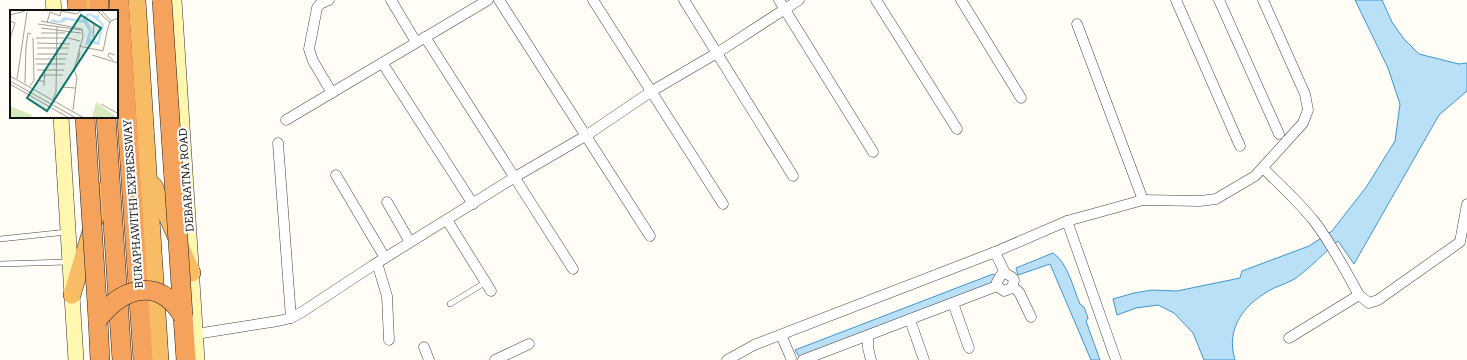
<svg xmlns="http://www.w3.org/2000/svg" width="1467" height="360" font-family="'Roboto Serif',serif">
	<rect width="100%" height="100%" fill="#fffdf5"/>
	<!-- water -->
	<g fill="#b9e0f7" stroke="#3f96cf">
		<path d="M1355,0H1382L1392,22L1404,39L1419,54L1459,64L1467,63V91L1439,115L1354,264L1338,241C1324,253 1311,267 1296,278C1290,282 1281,285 1274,288C1245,303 1225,327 1235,360H1204L1193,333L1174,313L1158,305L1136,308L1117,315L1113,299L1134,293L1152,290L1177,291L1240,278L1242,271L1309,246L1332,231L1367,186L1395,141L1400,104L1388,68Z"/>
		<path d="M1053,253C1068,263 1073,288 1080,304L1084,307L1088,318L1086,321L1100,360H1091L1050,264L1018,275L1016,268Z"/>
		<polygon points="993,274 996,276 996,281 800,358 795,350"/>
	</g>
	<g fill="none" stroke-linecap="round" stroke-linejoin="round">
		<!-- service casing -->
		<g stroke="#444" stroke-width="6">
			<g id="service">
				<polyline points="0,239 67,232"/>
				<polyline points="0,264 67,262"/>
				<polyline points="450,304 486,282"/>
			</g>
		</g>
		<!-- minor casing -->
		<g stroke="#444" stroke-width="11">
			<g id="minor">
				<polyline points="329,0 320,4 317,8 309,49 313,61 332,93"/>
				<polyline points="391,0 416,42"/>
				<polyline points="499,0 650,236"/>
				<polyline points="593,0 723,204"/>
				<polyline points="684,0 793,176"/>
				<polyline points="779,0 873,152"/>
				<polyline points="876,0 957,129"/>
				<polyline points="961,0 1021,98"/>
				<polyline points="1176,0 1240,146"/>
				<polyline points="1219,0 1279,134"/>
				<polyline points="1077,24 1143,200"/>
				<polyline points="425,37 573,269"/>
				<polyline points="383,64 473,204"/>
				<polyline points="286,120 488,0"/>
				<polyline points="278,143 291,318"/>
				<path d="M1263,168C1281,186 1299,202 1314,221C1332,244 1345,270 1359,295"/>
				<polyline points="336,175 385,258"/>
				<polyline points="387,202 410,242"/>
				<polyline points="447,220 491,291"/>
				<polyline points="1067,221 1116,360"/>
				<polyline points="995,252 1005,273 1012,277 1014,280 1012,288 1004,291 997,286 997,282 1001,275 1005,273"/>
				<polyline points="377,263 387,296 389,340"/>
				<polyline points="1013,287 1019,292 1031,317"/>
				<polyline points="953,303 969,348"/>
				<polyline points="910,320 924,360"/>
				<polyline points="196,334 278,321 291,318 302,312 372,266 515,177 587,135 652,91 717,53 799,0"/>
				<polyline points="781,335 791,358"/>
				<polyline points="868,336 868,348 871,360"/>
				<polyline points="1289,338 1359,295 1369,303 1378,300 1460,242 1467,204"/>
				<polyline points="424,347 429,360"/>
				<polyline points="495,360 529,344"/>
				<polyline points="727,360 754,345 995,252 1067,221 1143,200 1200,201 1216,199 1255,176 1303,123 1308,110 1305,94 1263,0"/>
				<polyline points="803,360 997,286"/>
			</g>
		</g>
		<!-- secondary casing -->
		<g stroke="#333" stroke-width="16">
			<g id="secondary">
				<polyline points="53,0 54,11"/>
				<polyline points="174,0 197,360"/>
				<polyline points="61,117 76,360"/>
			</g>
		</g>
		<!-- trunk casing -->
		<g stroke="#222" stroke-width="18">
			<g id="trunk">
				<polyline points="89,0 90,11"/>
				<polyline points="137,0 160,360"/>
				<polyline points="154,186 192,273"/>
				<polyline points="72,295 103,191"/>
			</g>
		</g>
		<!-- motorway casing -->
		<g stroke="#222" stroke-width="20">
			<g id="motorway">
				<polyline points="77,0 78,11"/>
				<polyline points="99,0 99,11"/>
				<polyline points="119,0 143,360"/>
				<polyline points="106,117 122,360"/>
				<polyline points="183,316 186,360"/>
				<polyline points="98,319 100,360"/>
			</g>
		</g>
		<!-- service -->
		<use href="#service" stroke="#fff" stroke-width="5"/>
		<!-- minor -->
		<use href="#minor" stroke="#fff" stroke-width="10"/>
		<!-- secondary -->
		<use href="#secondary" stroke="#fff6b0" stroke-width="15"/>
		<!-- trunk -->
		<use href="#trunk" stroke="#f7bc64" stroke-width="17"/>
		<!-- motorway -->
		<use href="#motorway" stroke="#f5a25d" stroke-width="19"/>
		<!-- motorway-bridge casing -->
		<g stroke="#222" stroke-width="20" stroke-linecap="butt">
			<g id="motorway-bridge">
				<polyline points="162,0 183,316"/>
				<polyline points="85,117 98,319"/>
				<path d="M98,319C123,287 159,276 183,316"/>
			</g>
		</g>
		<!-- motorway-bridge -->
		<use href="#motorway-bridge" stroke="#f5a25d" stroke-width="19"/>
	</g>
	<g text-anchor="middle" stroke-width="4" stroke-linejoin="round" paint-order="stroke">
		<!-- street labels -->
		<g font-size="11" fill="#111" stroke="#fff">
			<text transform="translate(186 180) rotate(-94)" y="4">DEBARATNA ROAD</text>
			<text transform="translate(133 204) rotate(-94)" y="4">BURAPHAWITHI EXPRESSWAY</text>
		</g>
	</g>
	<!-- overview -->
	<g transform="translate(10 10)">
		<rect width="108" height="108" fill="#fffdf5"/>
		<path d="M86,92L105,106L104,108H82ZM0,96L22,105L21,108H0Z" fill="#d5ebbd"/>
		<path d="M78,3L87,6L90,3L88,9L94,14L89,35L80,33L75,36L79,21L74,13L57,10L52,13L40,12L42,9L49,11L54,7L71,10ZM80,5L91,14L88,32L80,29L82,21L76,8Z" fill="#b9e0f7" fill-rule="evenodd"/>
		<path fill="none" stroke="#a09f9a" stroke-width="1" d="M87,0L100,13M91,0L101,11M0,5L15,1M80,10L84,14L83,27M0,11L5,13L0,29M31,11L72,19L73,26L64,60L67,67L63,100M37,13L40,2L50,6L51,1L67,4L70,1L77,0M28,14L72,20M31,18L71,23M31,23H55M26,28H54M58,28L70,31M27,33L60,34M69,36L93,41L98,17L101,11L108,8M27,38H59M27,44H58M82,45L108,53M25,49H56M103,50L98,46L99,43L105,45M26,54H55M67,56L70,42M27,60H54M35,65H53M0,66L74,108M7,69L17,2M0,71L66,108M34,72L29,70L30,66H35M15,73L16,37L18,23L21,24M0,74L59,108M20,76L24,70L23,28M34,76L35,60M52,77L65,78M43,89L46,82L47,17M91,94L107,103"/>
		<path fill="#0f766e" fill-opacity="0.15" stroke="#0f766e" stroke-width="2" d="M71,5L91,18L37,101L17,88Z"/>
		<rect width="108" height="108" fill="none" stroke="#111" stroke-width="2"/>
	</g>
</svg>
